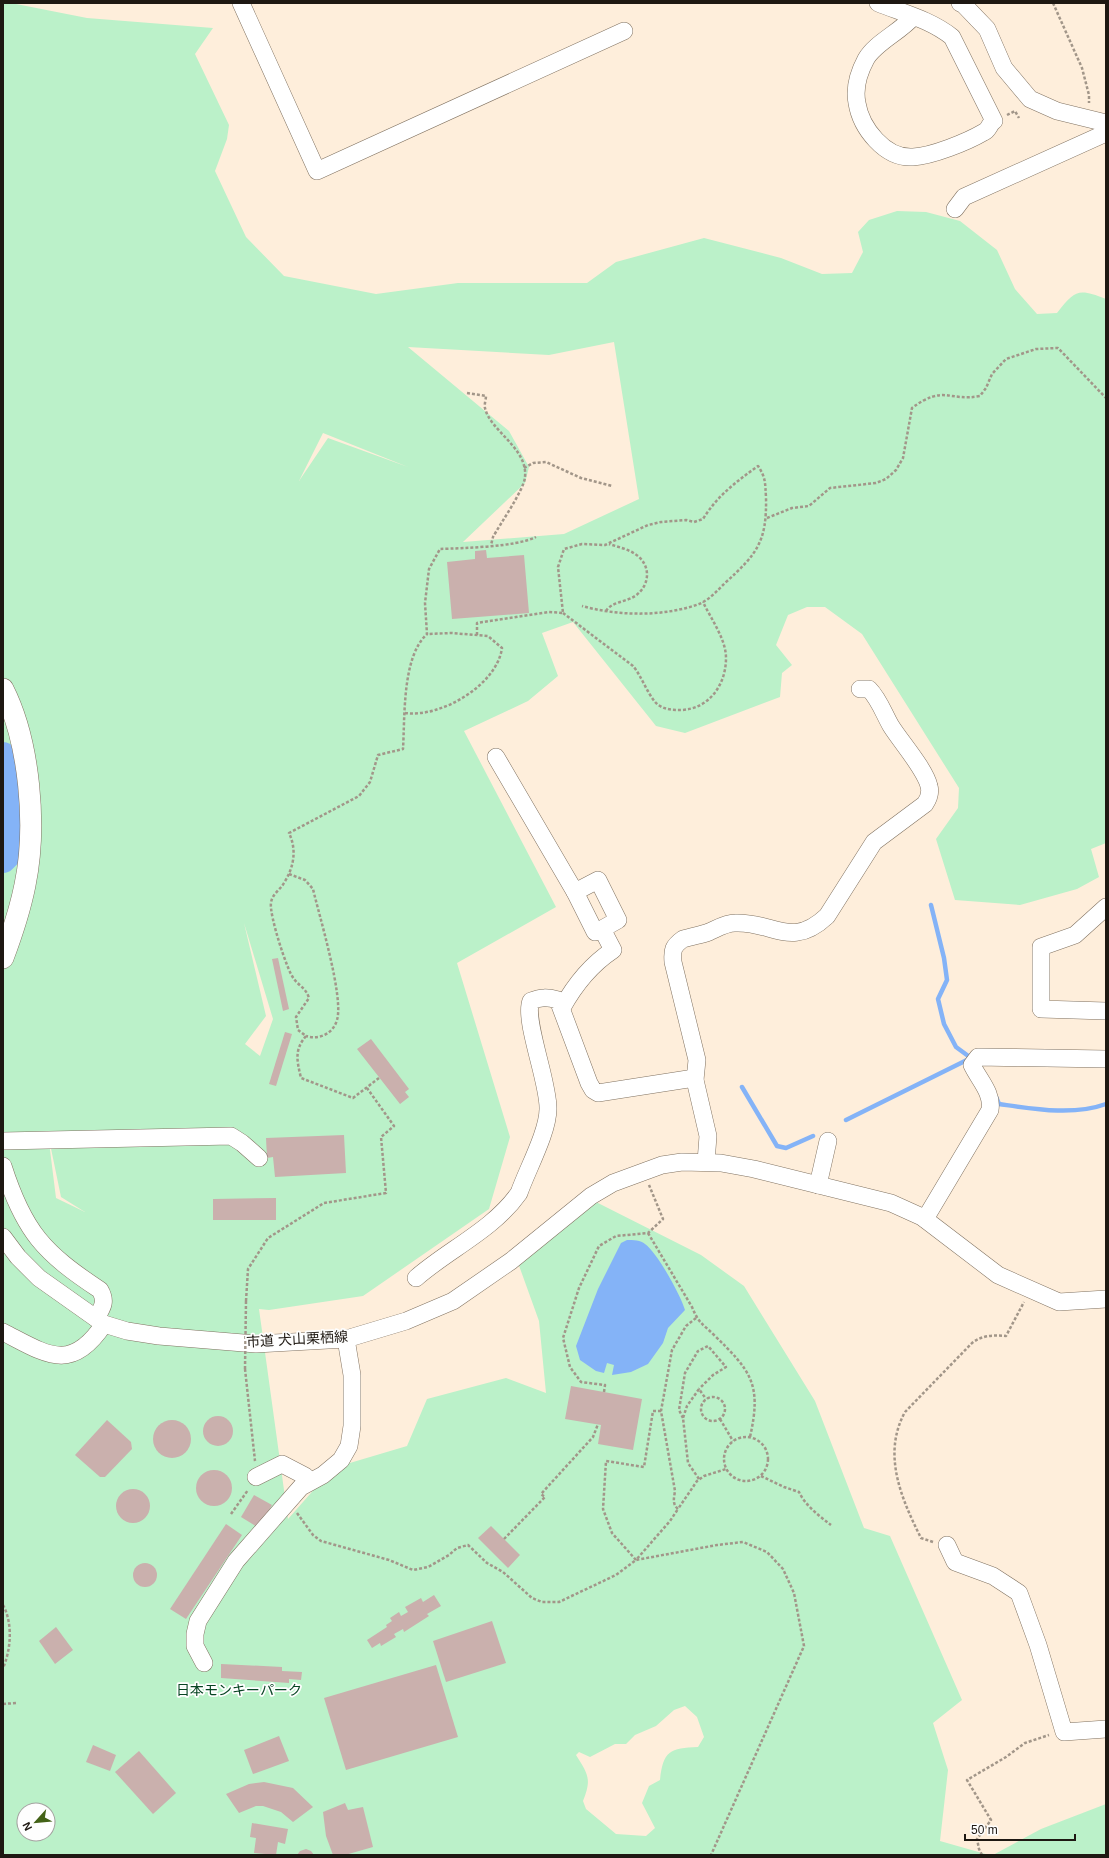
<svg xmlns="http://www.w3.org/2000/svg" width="1109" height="1858" font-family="Arial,'Noto Sans JP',sans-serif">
	<rect width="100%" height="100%" fill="#feeedb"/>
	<!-- green -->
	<g fill="#bbf1c9" fill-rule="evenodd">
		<path d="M3,3H11L87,18L213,28L195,54L229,125L227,139L215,171L246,237L284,276L376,294L458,283H587L616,262L704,238L781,258L822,274L852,273L863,252L858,232L869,220L897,211L926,212L960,221L997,250L1015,289L1037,314L1057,313C1075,290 1078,288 1106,299V843L1091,849L1099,877L1077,889L1020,905L955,900L936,839L958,808L959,788L862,634L825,607H807L788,615L776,645L792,665L782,673L780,697L685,733L656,726L573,622L542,633L558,676L528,701L464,731L556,907L457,963L510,1137L489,1209L363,1296L269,1310L259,1309L288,1519L333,1468L407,1446L427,1399L506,1378L546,1393L539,1321L517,1260L594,1201L701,1255L744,1286L815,1401L864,1528L890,1536L962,1700L933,1723L948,1770L940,1841L989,1855H3V843L8,831L7,775L3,767ZM614,342L639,499L564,534L463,542L525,483L529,467L509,431L408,347L549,355ZM323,433L408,467L328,438L299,481ZM244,923L273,1019L260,1056L245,1044L266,1016ZM48,1134L61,1197L85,1212L56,1198ZM685,1706L697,1717L704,1737L698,1747C670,1748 663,1751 660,1780L649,1786L642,1803L655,1828L646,1836L616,1834L586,1809L583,1801C592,1779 588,1774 576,1755L579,1752L590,1757L615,1744H626L635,1735L656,1726L674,1710ZM24,1810H48V1834H24Z"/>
		<polygon points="1106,1804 1106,1855 993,1855 1041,1829"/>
	</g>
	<!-- water -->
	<path fill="#84b3f7" d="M627,1240C633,1240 641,1240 645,1244C657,1252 681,1296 685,1310L668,1328L663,1343L648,1364L631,1372L612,1375L614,1365L607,1363L604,1373L596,1371L580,1360L576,1346L598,1289L621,1243Z"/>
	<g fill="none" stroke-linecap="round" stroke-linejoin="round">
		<!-- stream -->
		<g stroke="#84b3f7" stroke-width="4.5">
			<polyline points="742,1087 777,1146 786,1148 813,1136"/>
			<path d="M996,1097L999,1104C1034,1109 1073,1116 1106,1104"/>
			<polyline points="846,1120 971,1058 956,1047 944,1024 938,999 947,980 944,958 931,905"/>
		</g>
		<!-- river -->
		<polyline stroke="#84b3f7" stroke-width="26" points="3,755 9,779 9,854 3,860"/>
	</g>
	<!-- building -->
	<g fill="#cab0ad">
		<polygon points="486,550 487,558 524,555 529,613 452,619 447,562 475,559 475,551"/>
		<polygon points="278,958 289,1009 283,1011 272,959"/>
		<polygon points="285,1032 292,1034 276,1086 269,1084"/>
		<polygon points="371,1039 409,1089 405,1092 409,1097 400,1104 357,1049"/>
		<polygon points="344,1135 346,1173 275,1177 273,1157 267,1158 266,1138"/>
		<polygon points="276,1198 276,1220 213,1220 213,1199"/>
		<polygon points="571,1386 642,1399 633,1450 598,1444 601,1425 565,1419"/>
		<circle cx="218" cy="1431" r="15"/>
		<circle cx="172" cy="1439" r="19"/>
		<polygon points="107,1420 131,1442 132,1449 105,1477 100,1477 75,1455"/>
		<circle cx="214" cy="1488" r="18"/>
		<circle cx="133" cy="1506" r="17"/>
		<polygon points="254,1495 272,1505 259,1528 241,1517"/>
		<polygon points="226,1524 242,1535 186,1619 170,1609"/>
		<polygon points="491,1526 520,1555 508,1568 478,1538"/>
		<circle cx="145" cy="1575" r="12"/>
		<polygon points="434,1595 441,1606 427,1614 429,1616 404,1632 403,1629 394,1634 396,1637 381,1646 380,1643 372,1648 367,1640 387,1627 386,1625 392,1621 390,1618 399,1612 401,1616 408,1612 405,1607 421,1598 423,1602"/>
		<polygon points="492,1621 506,1663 446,1682 433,1641"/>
		<polygon points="56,1627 73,1650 55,1664 39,1641"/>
		<polygon points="221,1664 282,1667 282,1671 302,1672 301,1680 289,1679 289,1683 221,1678"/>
		<polygon points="436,1665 458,1737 346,1770 324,1698"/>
		<polygon points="279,1736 289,1761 253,1774 244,1750"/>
		<polygon points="93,1745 116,1755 110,1771 86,1762"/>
		<polygon points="139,1751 176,1793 153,1814 115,1772"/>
		<polygon points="264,1782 293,1788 313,1807 293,1822 281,1812 263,1806 256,1806 239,1813 226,1794 249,1784"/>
		<polygon points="345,1803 348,1810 363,1807 373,1847 345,1855 333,1855 326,1836 323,1812"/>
		<polygon points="252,1823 288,1829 285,1844 278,1842 276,1855 254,1853 256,1838 250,1837"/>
		<polygon points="306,1849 311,1851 314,1855 297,1855 300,1851"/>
	</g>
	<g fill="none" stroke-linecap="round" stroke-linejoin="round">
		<!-- minor casing -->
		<g stroke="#807261" stroke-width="18">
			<g id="minor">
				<polyline points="241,3 317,171 624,31"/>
				<path d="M878,3C903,13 931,20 952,37L994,121C989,124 989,130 984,132C967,142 932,156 913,157C885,159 861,128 857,103C854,88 859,72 866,59C875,43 900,32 913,17"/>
				<polyline points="960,3 964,5 987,29 1004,68 1030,99 1057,111 1106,123"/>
				<polyline points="955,209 964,197 1106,133"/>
				<path d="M496,757L575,892L598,880L618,920L602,929L613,950C592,964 574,986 562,1008"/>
				<polyline points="575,892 595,932 602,929"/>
				<polyline points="1106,907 1075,935 1041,947 1041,1009 1106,1011"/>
				<polyline points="3,1141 231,1136 242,1143 259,1158"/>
				<path d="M706,1162L708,1136L695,1080L697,1060L673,962C672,950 673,946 683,939C692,936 701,935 709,932C718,928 726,923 735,923C773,921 791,950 827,916L874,842L925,804C929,798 931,793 929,786C925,769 901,742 891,726C884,714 879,699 869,689H860"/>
				<path d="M3,1166C24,1232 44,1253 100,1290C107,1302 102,1308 96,1318"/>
				<polyline points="818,1185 828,1141"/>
				<path d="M925,1219L990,1110C993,1093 979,1080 972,1065L978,1057L1106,1059"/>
				<polyline points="3,1237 18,1257 39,1278 104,1324 127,1331 159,1336 256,1344 346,1339 406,1321 453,1301 511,1261 591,1196 613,1183 662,1165 682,1162 721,1163 754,1169 891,1203 922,1217 998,1275 1059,1302 1106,1299"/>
				<path d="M416,1278C449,1249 493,1230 519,1193C527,1170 548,1132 548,1109C549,1083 523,1019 531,1001C541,997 547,997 558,1000L589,1083L593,1090L598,1093L688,1079L695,1080"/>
				<path d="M3,1332C46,1354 71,1374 104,1324"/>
				<polyline points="256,1477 282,1464 305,1476 310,1481"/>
				<polyline points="947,1545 955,1562 993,1576 1019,1593 1038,1645 1064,1732 1106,1729"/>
				<polyline points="204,1663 195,1646 195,1634 198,1621 236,1561 301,1487 323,1475 341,1460 349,1446 352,1426 352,1375 346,1339"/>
			</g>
		</g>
		<!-- major casing -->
		<g stroke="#807261" stroke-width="22">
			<path id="major" d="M3,689C30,742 37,827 25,885C20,910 12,934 3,958"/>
		</g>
		<!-- path -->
		<g stroke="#a29689" stroke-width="2.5" stroke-dasharray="3 2" stroke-linecap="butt">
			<polyline points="1053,3 1082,68 1089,95 1089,103"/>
			<polyline points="1007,115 1015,111 1019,118"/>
			<path d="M467,393L486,396C486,399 484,405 485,408C490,431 528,448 525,477C524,490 500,524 493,537L491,545"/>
			<polyline points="524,468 533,463 546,462 581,478 612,486"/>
			<path d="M767,518L792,508L809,506L830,488L876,483L886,479L896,470L903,458L912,408C944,384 949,402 980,396L986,388L992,374L1006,359L1036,349L1058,348L1106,398"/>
			<path d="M606,611C611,602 626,602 635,596C651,585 651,564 635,554C628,549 618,547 609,544"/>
			<path d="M563,613L633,666C642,676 650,701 660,706C667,710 674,710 681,710C709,709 726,685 726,658C726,639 711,619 703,602"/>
			<path d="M477,635V623L549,612L563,613L558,567L564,549L582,544L605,545L648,525L661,522L686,520L694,522L703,519C717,496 737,481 758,466C766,478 765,483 766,497C767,542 757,554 725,583C717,591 709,600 699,604C663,617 618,616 582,606"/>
			<path d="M405,713C441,718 497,685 502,648L488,636L452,633L427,634"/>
			<path d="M289,874L305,880L313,889C319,915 344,997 337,1020C333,1034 319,1040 306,1036"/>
			<path d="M379,1078L353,1098L301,1078C297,1061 294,1050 306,1036L298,1030L296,1017L309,998C306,988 299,986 294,979C287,971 269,914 271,903C272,894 280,890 284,883C294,867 297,850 289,833L359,796L370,782L378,755L403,749C405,716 402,657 427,634L425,603L429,569L440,549C464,548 516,547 536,537"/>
			<path d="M648,1233L692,1307C699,1324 702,1323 714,1335C751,1371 762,1384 750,1437"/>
			<polyline points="246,1301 248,1269 268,1238 324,1203 386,1193 381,1137 394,1126 367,1088"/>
			<path d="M696,1318L686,1326L672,1350L661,1411L675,1491C674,1498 672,1504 678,1509L697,1481L704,1476L726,1469"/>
			<polyline points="245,1369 255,1461"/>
			<polyline points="604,1392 605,1385 581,1382 570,1367 563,1338 579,1288 599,1246 616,1236 648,1233 663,1219 649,1185"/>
			<circle cx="713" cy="1409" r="12"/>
			<polyline points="661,1411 653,1411 644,1467 606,1461 603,1509 612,1533 636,1560 670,1521 678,1509"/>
			<polyline points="683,1418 679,1410 685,1373 698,1351 708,1346 726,1367 713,1375 699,1389"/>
			<polyline points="720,1419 733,1441"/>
			<circle cx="746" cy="1459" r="22"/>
			<path d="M761,1476L784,1487L799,1492C805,1505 819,1516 831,1525"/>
			<polyline points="699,1479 688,1463 683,1418 687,1406 699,1389 706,1399"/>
			<polyline points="297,1513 313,1535 321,1541 389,1560 413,1570 428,1567 449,1555 457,1548 468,1545 487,1563 503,1572 532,1598 542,1602 559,1602 616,1575 636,1560 717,1545 743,1542 767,1552 783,1569 794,1593 804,1646 711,1855"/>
			<polyline points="231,1514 248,1490"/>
			<polyline points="504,1539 545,1497 541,1494 593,1437 598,1424"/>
			<path d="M933,1542L921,1538C901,1498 882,1454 905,1412L972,1343C982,1335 994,1335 1006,1336L1024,1302"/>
			<path d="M3,1605C13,1623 11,1650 3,1668"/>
			<polyline points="3,1704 16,1703"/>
			<polyline points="982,1855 979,1849 977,1839 991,1820 967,1780 1006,1757 1025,1743 1049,1735"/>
		</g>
		<!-- minor -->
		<use href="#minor" stroke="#fff" stroke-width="17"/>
		<!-- major -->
		<use href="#major" stroke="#fff" stroke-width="21"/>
		<!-- path-bridge -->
		<polyline stroke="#a29689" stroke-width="2.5" stroke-dasharray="3 2" stroke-linecap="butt" points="245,1369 246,1301"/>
	</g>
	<g text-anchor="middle" stroke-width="3.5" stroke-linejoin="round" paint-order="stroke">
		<!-- street labels -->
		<g font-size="14" fill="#1e1812" stroke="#fefefe">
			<text transform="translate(297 1339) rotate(-3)" y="5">市道 犬山栗栖線</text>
		</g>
		<!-- park labels -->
		<g font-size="14" fill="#064422" stroke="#fefefe">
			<text x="239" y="1695">日本モンキーパーク</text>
		</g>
	</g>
	<!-- border -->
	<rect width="1109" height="1858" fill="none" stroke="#1e1812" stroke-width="8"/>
	<!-- north arrow -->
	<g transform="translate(36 1822) rotate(243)"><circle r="19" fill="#fefefe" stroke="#a4a2a0"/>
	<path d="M0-3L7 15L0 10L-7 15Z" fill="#436217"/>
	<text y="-6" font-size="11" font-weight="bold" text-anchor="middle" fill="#1e1812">N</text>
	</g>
	<!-- scale -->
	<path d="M965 1834v6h110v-6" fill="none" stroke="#1e1812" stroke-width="2"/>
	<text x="971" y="1834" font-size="12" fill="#1e1812" stroke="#fefefe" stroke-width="3" paint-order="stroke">50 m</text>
</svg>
